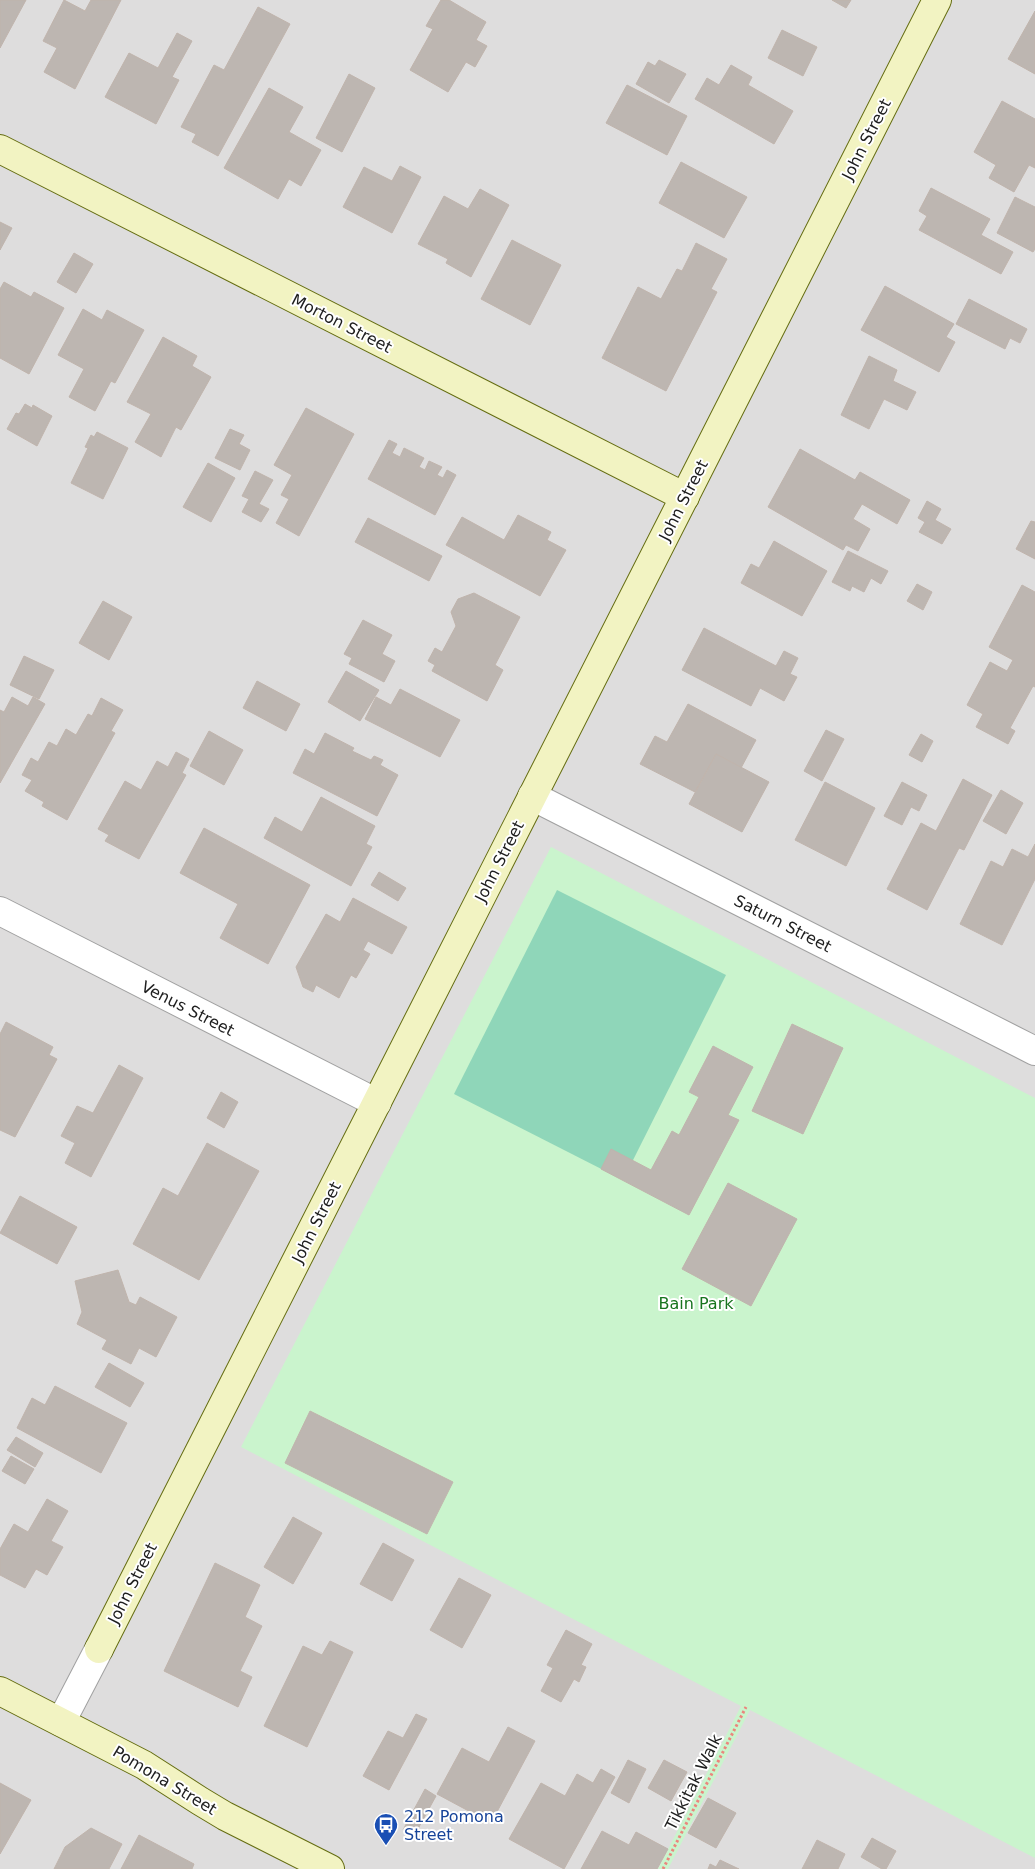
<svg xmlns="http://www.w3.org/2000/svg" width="1035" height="1869" font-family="'DejaVu Sans',sans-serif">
	<rect width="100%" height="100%" fill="#f0ede8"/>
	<!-- residential -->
	<rect fill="#dedddd" x="0" y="0" width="1035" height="1869"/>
	<!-- park -->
	<polygon fill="#caf4cd" points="551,847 1035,1098 1035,1858 750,1710 668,1869 658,1869 741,1706 241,1447"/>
	<!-- pitch -->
	<polygon fill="#8fd6b9" points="557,890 726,975 623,1180 454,1094"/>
	<!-- building -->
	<g fill="#bdb6b1" stroke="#c0b4ac">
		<polygon points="0,0 26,0 0,48"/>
		<polygon points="64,0 85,11 91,0 121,0 75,89 44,72 57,48 43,41"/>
		<polygon points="441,0 449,0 486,22 476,40 487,46 475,67 466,62 448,92 410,70 433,29 426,26"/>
		<polygon points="832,0 851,0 846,8"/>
		<polygon points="258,7 290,24 218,156 192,142 196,134 181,127 214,65 224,70"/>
		<polygon points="1035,11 1035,74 1008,59"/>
		<polygon points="782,30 817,47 803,76 768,58"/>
		<polygon points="177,33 192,41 172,77 179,80 156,124 105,97 129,53 158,68"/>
		<polygon points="659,60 686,74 669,103 636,84 648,62 655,66"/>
		<polygon points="731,65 752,77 748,85 793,111 774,144 695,99 707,78 719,85"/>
		<polygon points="349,74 375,88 342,152 316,138"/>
		<polygon points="627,85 687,116 667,155 606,123"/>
		<polygon points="269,88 303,107 289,132 321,150 301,186 289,179 278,199 224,168"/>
		<polygon points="1002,101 1035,119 1035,168 1029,165 1014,192 989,178 996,165 974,152"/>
		<polygon points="681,162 747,197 724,238 659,203"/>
		<polygon points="400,166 421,177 392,233 343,207 364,167 392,181"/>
		<polygon points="931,188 990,219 981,235 1013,252 1001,274 919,230 927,216 919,211"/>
		<polygon points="480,189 509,205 471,277 446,263 448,259 418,244 444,196 468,209"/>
		<polygon points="1015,197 1035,207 1035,249 1033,252 997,233"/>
		<polygon points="0,222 12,228 0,250"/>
		<polygon points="512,240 561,265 530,325 481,299"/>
		<polygon points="696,243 727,259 711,289 717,292 666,391 602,358 638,287 661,299 677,269 682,271"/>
		<polygon points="74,253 93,264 76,293 57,282"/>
		<polygon points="4,282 31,297 34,292 64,308 29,374 0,358 0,289"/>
		<polygon points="885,286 954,324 946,337 955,342 939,372 861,330"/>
		<polygon points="969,299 1027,329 1020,343 1010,338 1005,349 956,324"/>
		<polygon points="83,309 102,320 107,310 144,330 115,383 111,381 95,411 69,397 84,369 58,355"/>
		<polygon points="163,337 197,356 192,366 211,377 181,430 176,427 161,457 135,442 151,414 127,402"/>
		<polygon points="869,356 897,370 893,381 916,392 907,410 884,399 869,429 841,415"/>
		<polygon points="25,404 32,408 33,405 52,416 37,446 7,429 16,413 19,414"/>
		<polygon points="306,408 354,434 299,536 276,523 289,499 281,495 292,475 274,465"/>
		<polygon points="230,429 244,435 239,444 250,450 240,470 215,458"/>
		<polygon points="97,432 128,448 103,499 71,483 88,448 85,447 91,435 94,437"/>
		<polygon points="389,440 397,444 392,453 400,457 404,448 424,458 419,467 425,470 429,461 442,467 437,475 443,478 447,470 456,475 435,515 368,479"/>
		<polygon points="800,449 855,480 860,472 910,500 897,524 862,504 853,519 870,529 858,551 846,545 843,550 768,507"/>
		<polygon points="208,463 235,478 211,522 183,507"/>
		<polygon points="255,471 273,480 259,504 269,509 261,522 242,512 249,499 242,496"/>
		<polygon points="927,501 941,509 935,520 951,529 942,544 919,532 925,522 918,518"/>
		<polygon points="518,515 551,532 547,540 566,550 540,596 446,545 462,517 504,540"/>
		<polygon points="368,518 442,556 429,581 355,542"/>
		<polygon points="1031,521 1035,522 1035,559 1016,549"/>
		<polygon points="774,541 827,571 802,616 741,583 751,564 759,568"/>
		<polygon points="848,551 888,571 881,584 871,578 864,592 852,586 850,591 832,582"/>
		<polygon points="917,584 932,592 923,610 907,601"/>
		<polygon points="1022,585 1035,592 1035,687 1033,686 1010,728 1015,731 1008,744 976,727 983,714 967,705 990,662 1007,671 1013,660 989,647"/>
		<polygon points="474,593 520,617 495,665 503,670 487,701 432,671 435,665 428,661 435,648 442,652 456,626 451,612 458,599"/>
		<polygon points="103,601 132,617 109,660 79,643"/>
		<polygon points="363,620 392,635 382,654 395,661 384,682 349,664 352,658 344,654"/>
		<polygon points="704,628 776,666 784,651 798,658 790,674 797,677 784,701 760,688 751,706 682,670"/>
		<polygon points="24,656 54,670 39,699 10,685"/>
		<polygon points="346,671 379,690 360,721 328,702"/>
		<polygon points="257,681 300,704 286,731 243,708"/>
		<polygon points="400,689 460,720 440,757 365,719 376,697 391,705"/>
		<polygon points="12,697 28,706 33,697 45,704 0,783 0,710 4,712"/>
		<polygon points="101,698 123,710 111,731 115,733 67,820 42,806 44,802 25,791 32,780 22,775 31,758 38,762 49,742 57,746 66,729 76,735 88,714 92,716"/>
		<polygon points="688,704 756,740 741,768 716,754 695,792 640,764 655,736 667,742"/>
		<polygon points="826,730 844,739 822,781 804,771"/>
		<polygon points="209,731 243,750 224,785 190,766"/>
		<polygon points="325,733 354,748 352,751 371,760 374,756 383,760 380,765 398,775 377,816 293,773 305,749 314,754"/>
		<polygon points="921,734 933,741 922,762 909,755"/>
		<polygon points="176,752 189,759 182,773 186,775 139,859 105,841 109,835 98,829 125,781 141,790 157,761 168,767"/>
		<polygon points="716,754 769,782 742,832 689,804"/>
		<polygon points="963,779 992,795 964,850 959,848 927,910 887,889 921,823 936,831"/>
		<polygon points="825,782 875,808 846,866 795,840"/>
		<polygon points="902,782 927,795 919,811 911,807 902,825 884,816"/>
		<polygon points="1001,790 1023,803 1006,834 983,821"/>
		<polygon points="321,797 375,826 366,844 372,847 351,886 264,838 275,817 302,832"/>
		<polygon points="204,828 310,885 268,964 220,938 238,904 180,873"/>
		<polygon points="1035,844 1035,879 1002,945 960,924 991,861 1003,867 1012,849 1028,857"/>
		<polygon points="379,872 406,888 398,901 371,885"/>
		<polygon points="353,898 407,927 392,954 368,941 363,950 370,954 356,978 351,975 339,998 316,985 313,992 303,987 296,967 326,914 340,922"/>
		<polygon points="6,1022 53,1047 49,1055 57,1059 15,1137 0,1130 0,1034"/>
		<polygon points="792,1024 843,1048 803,1134 752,1111"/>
		<polygon points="713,1046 753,1067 728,1115 739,1120 689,1215 601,1169 611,1149 651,1170 672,1131 679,1135 699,1097 689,1092"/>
		<polygon points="119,1065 143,1078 91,1177 65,1163 75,1143 61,1136 77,1106 93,1113"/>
		<polygon points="221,1092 238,1102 224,1128 207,1118"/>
		<polygon points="207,1143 259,1171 199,1280 133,1244 163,1188 178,1196"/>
		<polygon points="728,1183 797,1219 751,1306 682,1269"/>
		<polygon points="20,1196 77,1227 57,1264 0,1233"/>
		<polygon points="118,1270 129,1302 136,1305 140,1297 177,1317 156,1357 139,1348 131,1364 102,1349 107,1340 77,1324 82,1312 75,1281"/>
		<polygon points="109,1363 144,1383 130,1407 95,1387"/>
		<polygon points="55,1386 127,1423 101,1473 17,1428 32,1398 45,1405"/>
		<polygon points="310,1411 453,1482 427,1534 285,1463"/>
		<polygon points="16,1437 43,1453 35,1467 7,1450"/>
		<polygon points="11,1456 34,1469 25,1484 2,1471"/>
		<polygon points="47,1499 68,1511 51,1541 63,1547 47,1575 36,1569 25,1588 0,1575 0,1549 14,1524 28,1532"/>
		<polygon points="293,1517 322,1533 293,1584 264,1567"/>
		<polygon points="383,1543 414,1560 392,1601 360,1584"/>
		<polygon points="215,1563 260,1585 245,1617 262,1626 240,1671 252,1677 238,1707 164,1671"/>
		<polygon points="459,1578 491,1595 462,1648 430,1630"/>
		<polygon points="566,1630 592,1644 581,1665 586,1667 579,1682 574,1679 561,1702 541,1691 553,1668 547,1665"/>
		<polygon points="330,1641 353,1652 307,1747 264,1726 303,1646 322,1655"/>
		<polygon points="416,1714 427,1719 389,1790 363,1776 388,1731 403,1738"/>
		<polygon points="508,1727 535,1741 491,1823 437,1794 462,1748 489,1762"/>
		<polygon points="628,1760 646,1769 629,1803 611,1793"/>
		<polygon points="664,1760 687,1772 671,1801 648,1788"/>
		<polygon points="601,1769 615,1777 564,1869 509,1839 541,1783 565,1796 577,1774 593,1783"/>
		<polygon points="0,1783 31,1800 0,1854"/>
		<polygon points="425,1789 436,1796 414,1836 403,1830"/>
		<polygon points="708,1798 736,1813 716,1848 688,1833"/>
		<polygon points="91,1828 122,1844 109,1869 54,1869 65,1847"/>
		<polygon points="602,1831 629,1845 636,1832 668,1849 657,1869 581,1869"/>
		<polygon points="139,1835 194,1864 192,1869 121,1869"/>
		<polygon points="872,1838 896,1851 886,1869 882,1869 861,1857"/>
		<polygon points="817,1840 845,1854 838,1869 802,1869"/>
		<polygon points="720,1860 739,1869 708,1869 710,1864 716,1867"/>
	</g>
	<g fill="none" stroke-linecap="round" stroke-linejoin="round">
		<!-- street casing -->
		<g stroke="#a1a1a1" stroke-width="30">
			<g id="street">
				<polyline points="532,796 1035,1051"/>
				<polyline points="0,911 377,1103"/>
				<polyline points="61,1722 99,1649"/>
			</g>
		</g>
		<!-- secondary casing -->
		<g stroke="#656d11" stroke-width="30">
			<g id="secondary">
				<polyline points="0,149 685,497"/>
				<polyline points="99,1649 937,0"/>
				<polyline points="0,1691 144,1765 200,1801 225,1816 330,1869"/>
			</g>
		</g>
		<!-- path -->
		<polyline stroke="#eb867d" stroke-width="3" stroke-dasharray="2.5 2.5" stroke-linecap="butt" points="663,1869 746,1707"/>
		<!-- street -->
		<use href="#street" stroke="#fff" stroke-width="28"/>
		<!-- secondary -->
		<use href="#secondary" stroke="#f2f3c2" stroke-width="28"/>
	</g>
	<!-- icons -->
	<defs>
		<g id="bus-pin" transform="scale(1.25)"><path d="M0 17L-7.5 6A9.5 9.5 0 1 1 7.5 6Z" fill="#1a4fb4" stroke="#fff"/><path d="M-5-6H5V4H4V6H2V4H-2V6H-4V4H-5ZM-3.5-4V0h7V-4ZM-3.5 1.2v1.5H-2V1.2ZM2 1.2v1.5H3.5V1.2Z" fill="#fff"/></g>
	</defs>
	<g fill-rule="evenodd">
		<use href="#bus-pin" x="386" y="1825"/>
	</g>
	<g text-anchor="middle" stroke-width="4" stroke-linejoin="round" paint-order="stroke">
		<!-- street labels -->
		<g font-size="16" fill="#202020" stroke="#fff">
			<text transform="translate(866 139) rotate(-63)" y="6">John Street</text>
			<text transform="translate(342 323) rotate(27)" y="6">Morton Street</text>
			<text transform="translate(683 500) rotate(-63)" y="6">John Street</text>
			<text transform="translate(499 861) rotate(-63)" y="6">John Street</text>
			<text transform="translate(783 923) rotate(27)" y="6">Saturn Street</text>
			<text transform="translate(188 1008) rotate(27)" y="6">Venus Street</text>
			<text transform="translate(316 1222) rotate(-63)" y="6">John Street</text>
			<text transform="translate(132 1583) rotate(-63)" y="6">John Street</text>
			<text transform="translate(165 1780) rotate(31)" y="6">Pomona Street</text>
			<text transform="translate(693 1782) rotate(-63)" y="6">Tikkitak Walk</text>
		</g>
		<!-- park labels -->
		<g font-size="16" fill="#18741e" stroke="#fff">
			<text x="696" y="1309">Bain Park</text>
		</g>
		<!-- transit labels -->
		<g font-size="16" fill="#164399" stroke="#fff" text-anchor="start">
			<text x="404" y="1822">212 Pomona<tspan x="404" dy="18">Street</tspan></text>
		</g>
	</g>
</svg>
